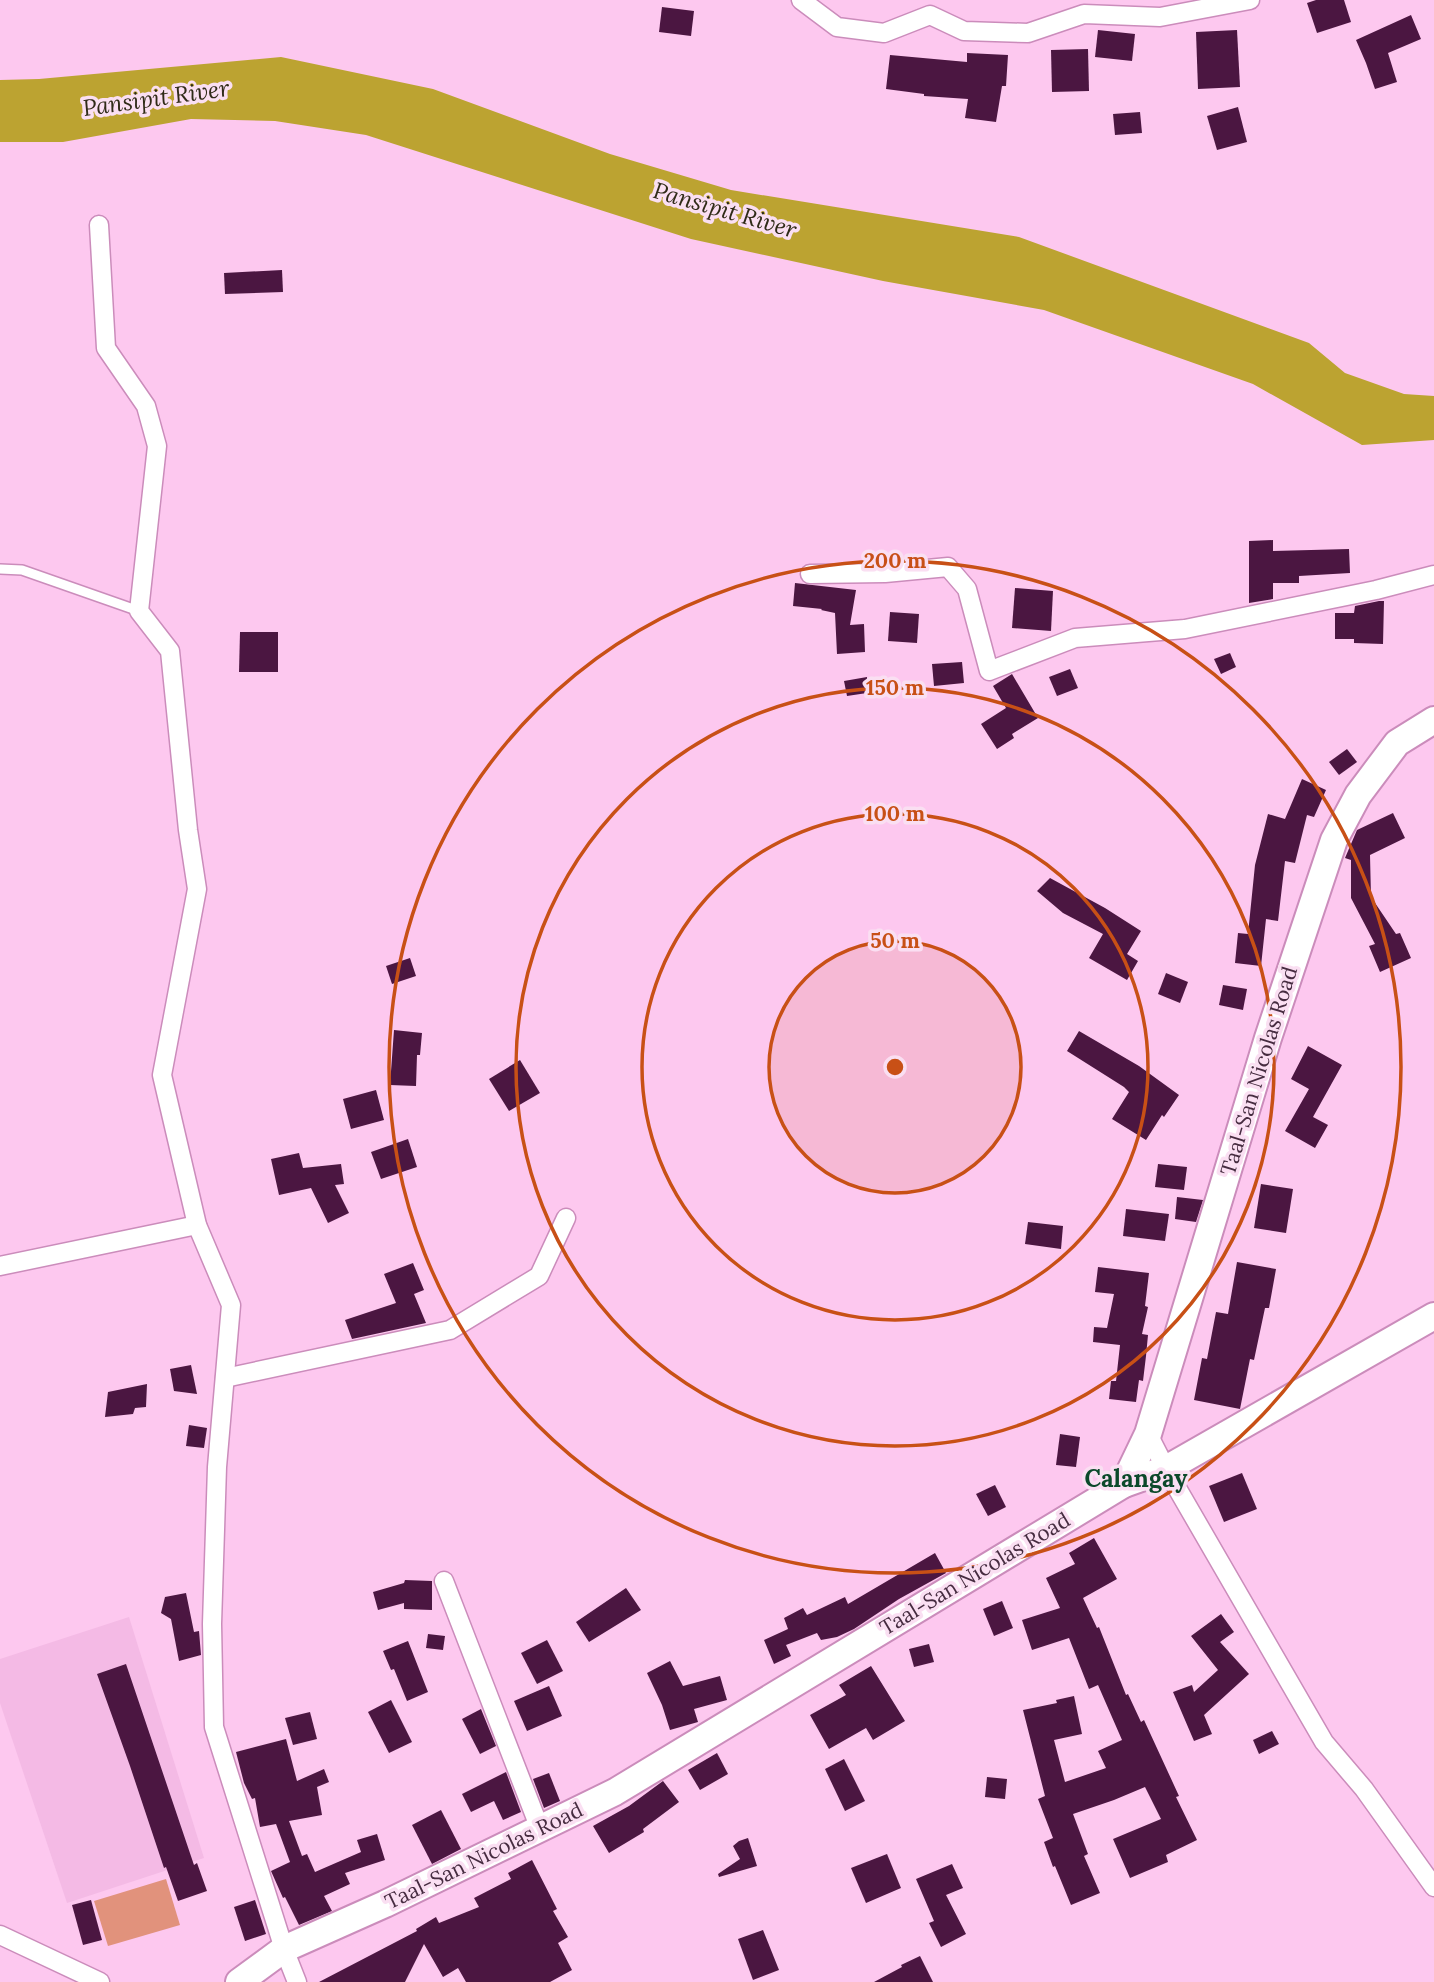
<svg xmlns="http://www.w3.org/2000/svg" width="1434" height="1982" font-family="Lora,serif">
	<rect width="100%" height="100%" fill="#fdc8ef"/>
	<!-- built -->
	<polygon fill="#f4bae5" points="129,1617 204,1858 67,1903 0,1703 0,1659"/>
	<!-- green -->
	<polygon fill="#e1927c" points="166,1879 180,1925 108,1946 94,1901"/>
	<!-- water -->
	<polygon fill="#bca331" points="281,57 433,89 610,154 731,190 1019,237 1309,343 1345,373 1404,394 1434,396 1434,440 1362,445 1253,384 1044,310 883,281 691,239 366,135 275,121 191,119 63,142 0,142 0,80 39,79"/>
	<!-- building -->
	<g fill="#4b1641">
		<polygon points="1316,0 1344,0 1351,22 1317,33 1307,3"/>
		<polygon points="662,7 694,11 691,36 659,32"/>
		<polygon points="1411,15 1421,39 1388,53 1397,82 1375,89 1366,63 1356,40"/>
		<polygon points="1098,30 1135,34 1132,61 1095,57"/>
		<polygon points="1237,30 1240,87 1198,89 1196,32"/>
		<polygon points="1088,49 1089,91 1052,92 1051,50"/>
		<polygon points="967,53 1008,55 1006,86 1002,86 996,122 965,118 968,99 924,96 924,94 886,89 890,55 967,62"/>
		<polygon points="1238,107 1247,142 1217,150 1207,116"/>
		<polygon points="1140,112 1142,133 1115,135 1113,114"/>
		<polygon points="282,270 283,292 225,294 224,273"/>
		<polygon points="1273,540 1273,551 1349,549 1350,573 1299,576 1299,583 1273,583 1273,599 1249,603 1249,541"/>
		<polygon points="795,583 856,590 850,625 864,624 865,652 837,654 835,613 821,610 822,609 793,606"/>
		<polygon points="1015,588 1053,591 1051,631 1012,628"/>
		<polygon points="1379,601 1384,601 1383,644 1354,643 1354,639 1335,639 1335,613 1354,613 1355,606"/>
		<polygon points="890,612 919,614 917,643 888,641"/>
		<polygon points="240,632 278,632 278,672 239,672"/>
		<polygon points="1230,653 1236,667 1221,674 1214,659"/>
		<polygon points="962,662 964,683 934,686 932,664"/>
		<polygon points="1070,669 1078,688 1057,696 1049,677"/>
		<polygon points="1012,674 1038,718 1012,734 1014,738 997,749 981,724 1006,708 993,686"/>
		<polygon points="867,677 867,693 847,696 844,681"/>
		<polygon points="1347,749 1357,762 1339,775 1329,762"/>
		<polygon points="1302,779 1326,790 1314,817 1307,815 1295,863 1285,861 1278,921 1266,919 1261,966 1235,963 1238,933 1248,934 1255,865 1268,814 1285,819"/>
		<polygon points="1393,813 1405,838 1370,855 1371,897 1396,934 1400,933 1411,958 1380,972 1369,946 1375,944 1351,898 1351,860 1345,858 1357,830"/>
		<polygon points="1050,878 1105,908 1141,931 1127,954 1138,961 1127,980 1089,958 1103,934 1063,913 1037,891"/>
		<polygon points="410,958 416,976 392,984 386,966"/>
		<polygon points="1166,973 1188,982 1180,1003 1158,994"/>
		<polygon points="1223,985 1247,989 1243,1010 1219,1005"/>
		<polygon points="394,1030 422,1033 420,1055 417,1055 416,1086 390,1085"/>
		<polygon points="1079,1031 1139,1066 1179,1095 1164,1117 1162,1115 1146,1140 1112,1119 1129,1092 1124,1087 1067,1051"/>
		<polygon points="1308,1046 1342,1065 1313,1117 1328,1125 1315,1148 1285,1131 1309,1089 1291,1079"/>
		<polygon points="520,1060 540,1093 509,1111 489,1079"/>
		<polygon points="376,1090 384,1120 351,1129 343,1099"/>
		<polygon points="408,1139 417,1167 381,1179 371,1152"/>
		<polygon points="299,1153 303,1168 341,1164 344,1184 335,1185 349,1213 328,1223 311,1188 279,1195 271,1159"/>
		<polygon points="1158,1164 1187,1167 1184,1190 1155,1187"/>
		<polygon points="1261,1184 1293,1189 1286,1233 1254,1228"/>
		<polygon points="1177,1197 1203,1200 1196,1222 1175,1219"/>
		<polygon points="1126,1209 1169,1214 1165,1241 1123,1236"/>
		<polygon points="1028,1222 1063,1226 1061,1249 1025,1244"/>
		<polygon points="1237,1262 1276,1269 1269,1308 1265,1308 1254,1360 1250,1359 1240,1409 1194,1400 1202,1358 1207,1359 1216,1312 1228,1314"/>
		<polygon points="413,1263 424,1290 414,1294 426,1323 352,1339 345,1320 396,1303 384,1274"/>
		<polygon points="1098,1267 1149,1273 1145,1306 1148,1307 1142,1334 1148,1335 1146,1356 1143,1381 1139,1380 1136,1402 1109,1399 1111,1381 1116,1381 1120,1345 1093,1342 1094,1327 1107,1328 1114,1294 1095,1292"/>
		<polygon points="191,1365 197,1394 174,1391 170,1369"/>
		<polygon points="147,1384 146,1407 135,1408 133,1414 105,1417 108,1392"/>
		<polygon points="189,1425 207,1428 204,1448 186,1446"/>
		<polygon points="1060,1434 1080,1437 1076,1467 1056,1465"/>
		<polygon points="1242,1473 1257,1509 1224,1522 1209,1486"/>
		<polygon points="995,1485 1006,1507 988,1516 976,1494"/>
		<polygon points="1094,1538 1117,1579 1083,1598 1097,1628 1099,1627 1126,1695 1128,1694 1141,1722 1144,1720 1179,1796 1176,1797 1197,1840 1166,1855 1168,1862 1130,1878 1113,1839 1161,1819 1145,1787 1114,1800 1073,1814 1088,1854 1084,1856 1100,1893 1071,1905 1055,1866 1053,1867 1044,1842 1053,1838 1038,1799 1045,1796 1023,1710 1057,1703 1056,1700 1074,1696 1082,1734 1054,1740 1065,1782 1106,1768 1098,1751 1122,1740 1098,1685 1089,1689 1069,1638 1032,1650 1022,1620 1060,1608 1046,1578 1075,1564 1069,1553"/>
		<polygon points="935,1553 946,1573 899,1599 854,1629 837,1637 821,1640 817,1633 786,1645 791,1656 774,1664 764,1640 788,1629 784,1618 803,1608 807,1615 845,1597 848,1604"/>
		<polygon points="405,1580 432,1581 432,1610 404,1609 404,1603 378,1610 373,1592 404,1583"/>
		<polygon points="626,1588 641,1610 589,1642 576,1622"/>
		<polygon points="186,1593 194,1632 199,1631 201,1655 179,1661 171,1619 161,1613 165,1597"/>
		<polygon points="1002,1601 1013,1628 994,1636 983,1609"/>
		<polygon points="1221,1614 1234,1632 1220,1642 1249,1674 1204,1715 1212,1734 1194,1741 1173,1692 1192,1685 1194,1692 1218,1670 1191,1636"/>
		<polygon points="428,1634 445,1636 443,1650 426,1648"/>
		<polygon points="547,1640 563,1671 537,1684 521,1653"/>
		<polygon points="408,1641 428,1692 407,1701 394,1669 391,1670 383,1651"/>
		<polygon points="929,1644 934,1662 914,1667 909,1649"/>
		<polygon points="670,1661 683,1686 720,1676 727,1700 694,1709 698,1722 670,1730 662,1705 647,1673"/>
		<polygon points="126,1664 194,1865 197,1863 207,1891 178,1901 166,1867 164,1868 130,1766 97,1674"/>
		<polygon points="871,1666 905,1721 873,1740 866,1728 829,1749 810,1715 846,1695 839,1685"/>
		<polygon points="549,1686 562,1716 527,1731 514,1701"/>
		<polygon points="391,1700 412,1742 389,1753 368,1712"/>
		<polygon points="481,1709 496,1746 480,1754 462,1719"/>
		<polygon points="310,1712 317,1739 293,1745 285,1718"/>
		<polygon points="1272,1731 1279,1744 1259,1754 1253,1740"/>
		<polygon points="286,1739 297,1781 324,1769 329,1782 317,1787 322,1815 289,1821 302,1856 307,1854 315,1872 361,1852 357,1840 377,1834 385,1860 345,1873 350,1884 324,1896 332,1911 299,1925 285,1897 283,1898 271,1871 290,1862 276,1824 260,1827 255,1798 252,1799 244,1783 236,1752"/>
		<polygon points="717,1753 728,1774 700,1790 688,1770"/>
		<polygon points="844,1759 865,1801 845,1811 825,1769"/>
		<polygon points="506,1772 521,1812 503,1820 494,1801 471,1812 462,1794"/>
		<polygon points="549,1773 560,1801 544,1808 533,1779"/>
		<polygon points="987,1777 1007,1779 1005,1799 985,1797"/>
		<polygon points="663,1781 679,1802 643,1829 644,1832 609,1853 593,1826 629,1806"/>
		<polygon points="441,1810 461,1849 432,1864 412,1825"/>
		<polygon points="748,1838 757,1866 719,1877 718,1874 740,1859 733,1846 739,1841"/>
		<polygon points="887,1854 901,1888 866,1903 851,1868"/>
		<polygon points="532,1860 557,1909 553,1911 568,1937 558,1943 572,1970 550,1982 466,1982 458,1968 443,1977 424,1944 405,1982 319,1982 417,1931 416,1929 436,1917 439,1923 479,1907 474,1898 511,1879 508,1873"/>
		<polygon points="952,1864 963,1888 946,1895 966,1934 941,1947 929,1923 934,1921 916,1879"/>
		<polygon points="91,1900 102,1940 83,1945 72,1905"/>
		<polygon points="255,1900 266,1934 245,1941 234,1907"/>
		<polygon points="763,1930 779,1970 753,1980 738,1939"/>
		<polygon points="920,1956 933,1982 874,1982 902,1967 901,1965"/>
	</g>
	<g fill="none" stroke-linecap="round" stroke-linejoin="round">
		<!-- lane casing -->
		<g stroke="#cb8cbb" stroke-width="12">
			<polyline id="lane" points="0,569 22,570 139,611"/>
		</g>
		<!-- street casing -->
		<g stroke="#cb8cbb" stroke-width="21">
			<g id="street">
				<polyline points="801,0 837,27 884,33 930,15 964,31 1028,33 1084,14 1160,17 1250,0"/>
				<polyline points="99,225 106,348 146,406 157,446 139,611 170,651 188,830 197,889 162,1075 197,1225 231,1305 217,1467 212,1624 214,1727 284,1949 297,1982"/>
				<polyline points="810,574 885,573 948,567 967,589 989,671 1075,638 1185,629 1376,590 1434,575"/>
				<polyline points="0,1266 197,1225"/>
				<polyline points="225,1378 450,1330 539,1276 566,1218"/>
				<polyline points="1148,1434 1166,1469 1324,1742 1364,1789 1434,1887"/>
				<polyline points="444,1581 540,1829"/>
				<polyline points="0,1935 100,1982"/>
			</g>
		</g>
		<!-- secondary casing -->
		<g stroke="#cb8cbb" stroke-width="30">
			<g id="secondary">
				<polyline points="1124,1484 1166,1469 1434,1316"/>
				<polyline points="239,1982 284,1949 385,1904 615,1792 1124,1484 1148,1434 1268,1038 1334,840 1358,795 1397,743 1434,720"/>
			</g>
		</g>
		<!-- lane -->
		<use href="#lane" stroke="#fff" stroke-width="9"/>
		<!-- street -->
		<use href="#street" stroke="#fff" stroke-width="18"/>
		<!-- secondary -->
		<use href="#secondary" stroke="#fff" stroke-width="26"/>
	</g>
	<!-- distance rings -->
	<circle cx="895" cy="1067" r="126" fill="#c85016" fill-opacity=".12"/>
	<g fill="none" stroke="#c85016" stroke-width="3.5">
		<circle cx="895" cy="1067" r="126"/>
		<circle cx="895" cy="1067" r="253"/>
		<circle cx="895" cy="1067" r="379"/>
		<circle cx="895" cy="1067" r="506"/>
	</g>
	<g text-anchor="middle" stroke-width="7" stroke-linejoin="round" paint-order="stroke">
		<!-- street labels -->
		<g font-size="21" fill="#462c40" stroke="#fadff2">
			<text transform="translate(1259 1071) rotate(-73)" y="7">Taal-San Nicolas Road</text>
			<text transform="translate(975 1574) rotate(-31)" y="7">Taal-San Nicolas Road</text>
			<text transform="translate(484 1856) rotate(-26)" y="7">Taal-San Nicolas Road</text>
		</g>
		<!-- water labels -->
		<g font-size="23" font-style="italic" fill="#302b18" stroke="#fadff2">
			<text transform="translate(156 98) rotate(-8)" y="8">Pansipit River</text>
			<text transform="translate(725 210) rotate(16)" y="8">Pansipit River</text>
		</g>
		<!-- quarter labels -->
		<g font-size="24" font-weight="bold" fill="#0b492a" stroke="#fadff2">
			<text x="1136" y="1487">Calangay</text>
		</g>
	</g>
	<circle cx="895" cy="1067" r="10" fill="#c85016" stroke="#fadff2" stroke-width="3.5"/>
	<g font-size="21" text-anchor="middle" font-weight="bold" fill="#c85016" stroke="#fadff2" stroke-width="7" stroke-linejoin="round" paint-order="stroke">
		<text x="895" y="568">200 m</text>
		<text x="895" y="695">150 m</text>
		<text x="895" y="821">100 m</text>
		<text x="895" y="948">50 m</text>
	</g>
</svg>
